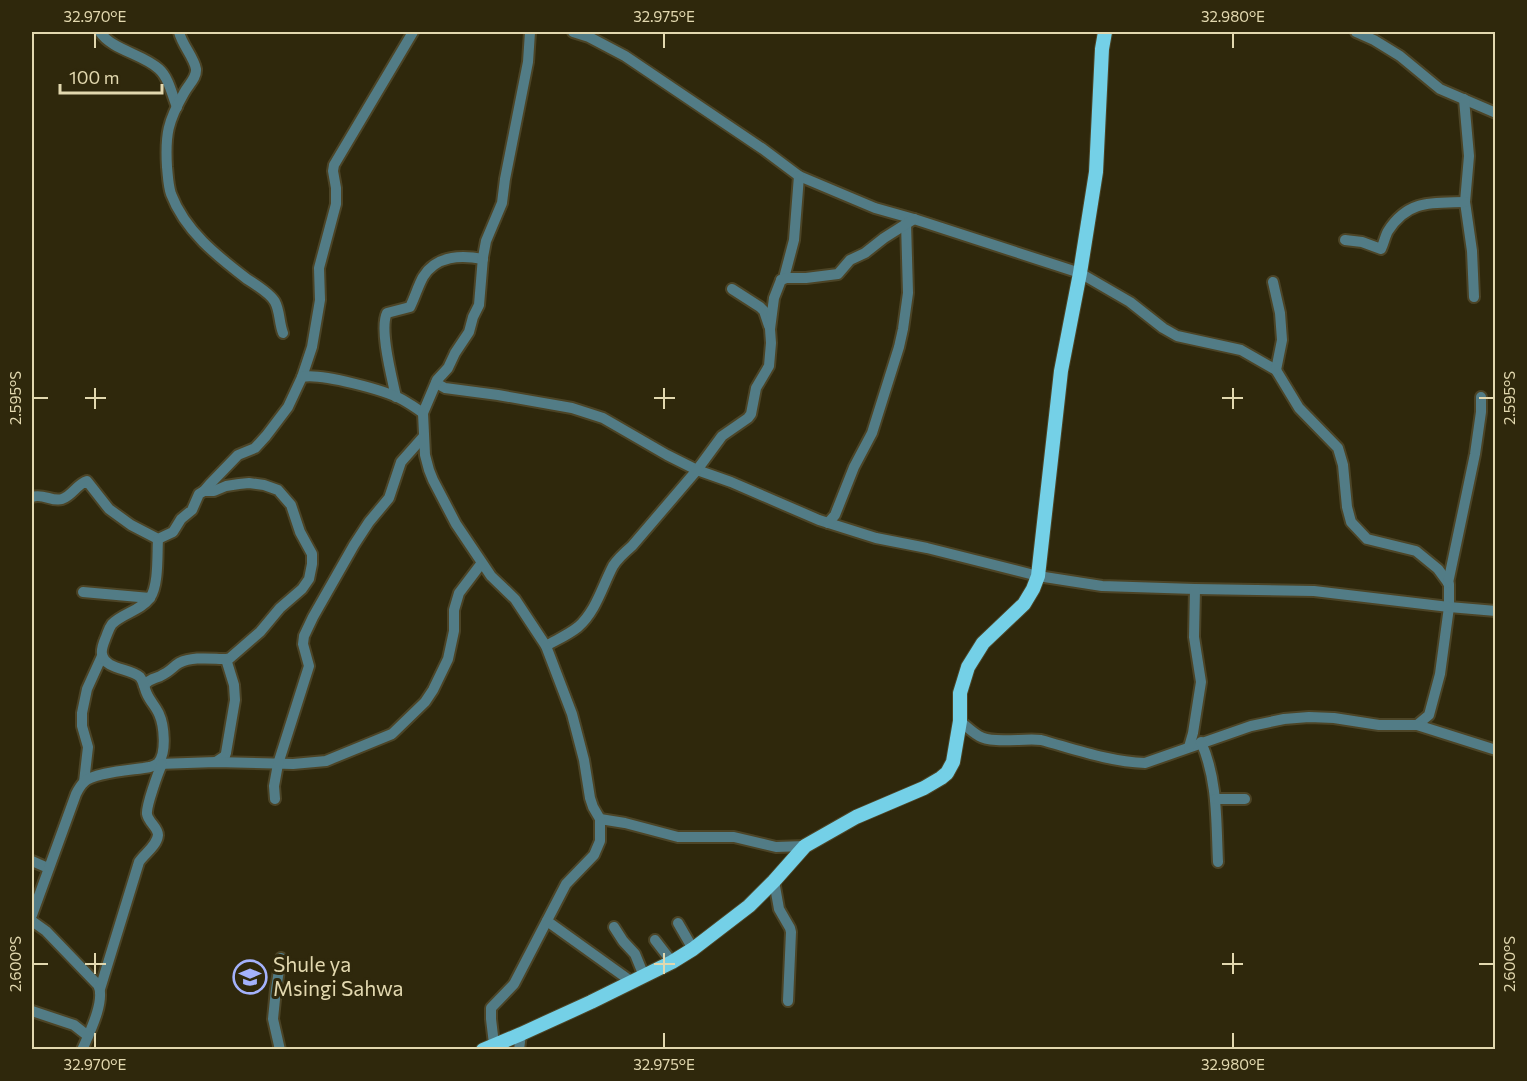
<svg xmlns="http://www.w3.org/2000/svg" width="1527" height="1081" font-family="Commissioner,sans-serif">
	<rect width="100%" height="100%" fill="#2f280c"/>
	<g fill="none" stroke-linecap="round" stroke-linejoin="round">
		<!-- minor casing -->
		<g stroke="#4c4426" stroke-width="14">
			<g id="minor">
				<path d="M100,32C112,50 143,54 159,69C169,78 172,95 177,107"/>
				<path d="M179,32C182,45 194,57 196,69C197,78 188,85 184,93C168,121 165,134 167,167C168,176 168,185 171,194C185,231 217,256 247,279C255,284 271,294 275,302C280,311 279,323 283,333"/>
				<polyline points="573,32 589,37 625,56 763,149 799,176 875,208 914,219 1080,273 1130,302 1163,328 1177,336 1241,350 1276,370 1299,408 1338,448 1343,465 1347,507 1351,522 1367,539 1416,551 1438,569 1449,584 1449,607 1440,674 1429,715 1417,725"/>
				<polyline points="1356,32 1374,40 1400,56 1440,89 1496,113"/>
				<polyline points="1464,99 1469,156 1465,202 1472,251 1474,297"/>
				<path d="M1345,240L1362,242L1381,249C1384,243 1385,236 1388,231C1408,199 1433,203 1465,202"/>
				<polyline points="781,280 784,278 794,240 799,176"/>
				<polyline points="1273,282 1280,313 1282,340 1276,370"/>
				<polyline points="732,289 760,307 764,311 769,326"/>
				<polyline points="302,377 312,347 320,300 319,268 336,204 336,188 333,171 334,165 413,32"/>
				<polyline points="436,383 445,388 498,395 572,408 603,418 667,455 697,470 731,482 819,520 876,538 927,548 1038,576 1102,586 1195,589 1314,591 1449,607 1496,611"/>
				<path d="M396,397C392,378 379,329 387,313L410,307C415,297 418,286 423,277C436,255 461,255 483,259"/>
				<path d="M204,491L210,484L238,455L255,448L266,436L288,407L302,377C321,373 385,390 403,400C410,404 416,408 423,413"/>
				<path d="M32,497C43,493 52,502 62,499C72,496 77,484 87,481L109,509L131,525L158,539L173,532L181,519L192,510L199,494L204,491H214L226,486L239,484L249,483L264,485L278,490L291,505L300,532L312,554V564L309,579L302,589L280,608L260,632L230,658L226,659C212,659 193,656 179,663C174,666 170,671 164,674C155,680 153,676 144,685"/>
				<polyline points="828,523 835,515 854,467 872,433 899,347 903,329 908,293 906,223"/>
				<polyline points="1448,583 1475,454 1481,412 1481,397"/>
				<polyline points="83,592 150,598"/>
				<path d="M546,646C556,640 568,635 578,627C596,611 602,587 613,566C618,558 625,552 632,546L697,470L722,436L748,418L751,414L756,388L769,366L771,343L770,329L774,298L781,280L786,278H806L838,274L850,260L865,253L884,238L914,219"/>
				<path d="M960,721C966,726 972,732 979,736C992,744 1024,738 1041,740C1074,749 1110,762 1145,763L1251,726L1284,719L1309,717L1334,718L1379,725H1417L1496,750"/>
				<path d="M1201,742C1218,780 1216,822 1218,862"/>
				<polyline points="1189,747 1193,733 1201,682 1194,637 1195,589"/>
				<polyline points="216,762 225,756 226,753 235,700 234,685 226,659"/>
				<polyline points="158,764 216,762 293,764 326,761 392,734 425,702 433,690 448,659 454,631 454,610 459,593 481,564"/>
				<polyline points="84,782 88,747 82,726 82,713 87,689 102,656"/>
				<polyline points="275,799 274,786 278,764 309,666 303,644 304,636 313,617 354,545 369,522 389,498 401,462 424,436"/>
				<polyline points="1215,799 1245,799"/>
				<polyline points="600,819 625,823 678,837 734,837 776,847 805,846"/>
				<polyline points="32,861 48,868"/>
				<polyline points="774,881 779,909 790,928 791,932 788,1001"/>
				<path d="M32,915L76,794C78,790 81,785 84,782C94,772 135,770 150,767C153,766 156,765 158,763C167,753 164,725 159,714C156,707 150,701 147,694C144,688 144,682 140,677C130,668 105,670 102,654C101,648 104,642 106,637C108,632 109,628 112,624C123,613 140,611 150,598C159,585 157,554 158,539"/>
				<path d="M32,921L46,931L98,985C106,1000 89,1034 82,1050"/>
				<polyline points="547,921 632,982"/>
				<polyline points="678,923 693,949"/>
				<polyline points="614,927 623,941 635,954 644,976"/>
				<polyline points="655,940 672,962"/>
				<path d="M100,989L139,862C144,854 157,846 158,835C158,827 148,822 147,814C146,806 158,773 162,764"/>
				<polyline points="32,1011 74,1025 88,1036"/>
				<polyline points="494,1044 491,1019 491,1008 514,984 566,884 594,855 600,841 600,819 593,807 590,798 584,760 572,714 546,646 515,599 491,576 456,524 433,480 429,470 425,455 423,413 437,380 448,368 455,353 469,332 473,317 479,305 483,257 486,241 502,203 505,179 528,62 530,32"/>
				<polyline points="280,1050 273,1019 276,989 281,958"/>
				<polyline points="519,1050 521,1034"/>
			</g>
		</g>
		<!-- major casing -->
		<g stroke="#4c4426" stroke-width="16">
			<polyline id="major" points="483,1050 521,1034 591,1002 672,962 693,949 749,906 774,881 805,846 856,817 924,788 941,778 947,773 953,762 960,721 960,693 968,667 983,643 1024,604 1033,589 1038,576 1061,371 1080,273 1096,172 1102,49 1105,32"/>
		</g>
		<!-- minor -->
		<use href="#minor" stroke="#527c86" stroke-width="10"/>
		<!-- major -->
		<use href="#major" stroke="#74d0e7" stroke-width="14"/>
	</g>
	<!-- ticks -->
	<path fill="none" stroke="#e2d8af" stroke-width="2" d="M95,33V48M664,33V48M1233,33V48M95,388V409M664,388V409M1233,388V409M33,398H48M85,398H106M654,398H675M1222,398H1243M1479,398H1494M95,953V974M664,953V974M1233,953V974M33,964H48M85,964H106M654,964H675M1222,964H1243M1479,964H1494M95,1033V1048M664,1033V1048M1233,1033V1048"/>
	<!-- icons -->
	<defs>
		<g id="school-ring" transform="scale(1.725)"><circle r="9.5" fill="#2f280c" stroke="#a4b2fc" stroke-width="1.5"/><path d="M0-5L7-2L0 1L-7-2ZM-4 1L0 2.5L4 1V4Q0 6-4 4Z" fill="#a4b2fc"/></g>
	</defs>
	<g fill-rule="evenodd">
		<use href="#school-ring" x="250" y="977"/>
	</g>
	<g text-anchor="middle" stroke-width="6" stroke-linejoin="round" paint-order="stroke">
		<!-- poi labels -->
		<g font-size="21" fill="#e2d8af" stroke="#2f280c" text-anchor="start">
			<text x="273" y="972">Shule ya<tspan x="273" dy="24">Msingi Sahwa</tspan></text>
		</g>
	</g>
	<!-- border -->
	<rect width="1527" height="1081" fill="none" stroke="#2f280c" stroke-width="66"/>
	<!-- scale -->
	<path d="M60 84v9h102v-9" fill="none" stroke="#e2d8af" stroke-width="3"/>
	<text x="69" y="84" font-size="18" fill="#e2d8af" stroke="#2f280c" stroke-width="4.5" paint-order="stroke">100 m</text>
	<rect x="33" y="33" width="1461" height="1015" fill="none" stroke="#e2d8af" stroke-width="2"/>
	<g font-size="15" text-anchor="middle" fill="#e2d8af">
		<text x="95" y="22">32.970°E</text>
		<text x="664" y="22">32.975°E</text>
		<text x="1233" y="22">32.980°E</text>
		<text transform="translate(16 398) rotate(-90)" y="5">2.595°S</text>
		<text transform="translate(1510 398) rotate(-90)" y="5">2.595°S</text>
		<text transform="translate(16 964) rotate(-90)" y="5">2.600°S</text>
		<text transform="translate(1510 964) rotate(-90)" y="5">2.600°S</text>
		<text x="95" y="1070">32.970°E</text>
		<text x="664" y="1070">32.975°E</text>
		<text x="1233" y="1070">32.980°E</text>
	</g>
</svg>
